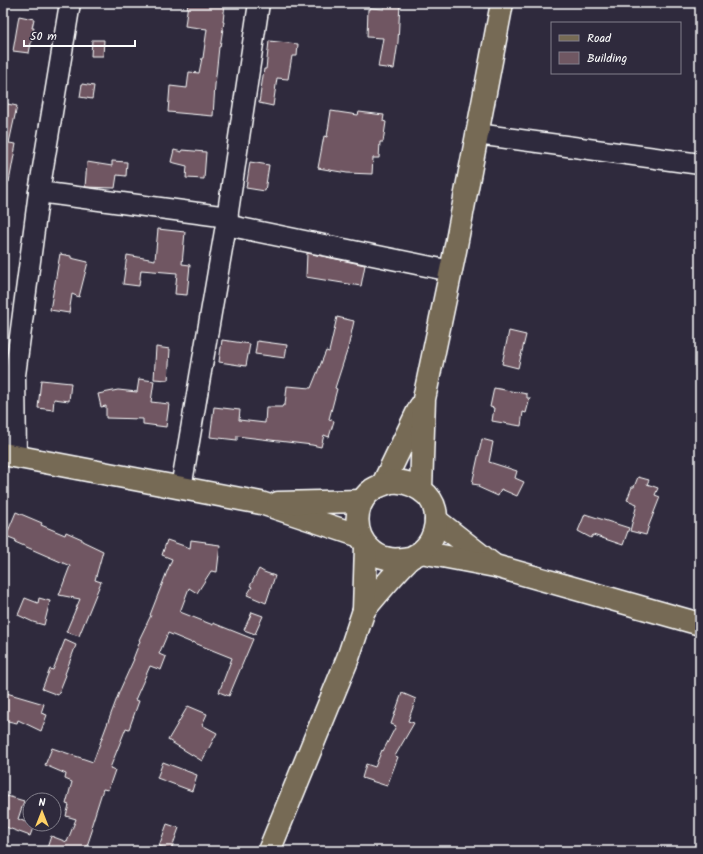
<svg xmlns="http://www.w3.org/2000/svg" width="703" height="854" font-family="Kalam,sans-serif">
	<rect width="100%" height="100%" fill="#2f2a3d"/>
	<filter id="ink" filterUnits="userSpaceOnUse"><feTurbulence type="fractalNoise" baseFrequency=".025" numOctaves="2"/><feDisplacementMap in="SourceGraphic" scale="8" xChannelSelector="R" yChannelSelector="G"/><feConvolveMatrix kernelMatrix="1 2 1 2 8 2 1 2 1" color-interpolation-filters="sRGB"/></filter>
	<g filter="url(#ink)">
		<!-- building -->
		<g fill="#6f5762" stroke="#fff">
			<polygon points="188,3 225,3 223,22 224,22 220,47 219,47 215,85 213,116 168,112 170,86 187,88 189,72 199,73 202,58 203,58 207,29 185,26"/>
			<polygon points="385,3 400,3 398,42 394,69 378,67 383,38 367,37 368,9 370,10 370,8 384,9"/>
			<polygon points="19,16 34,19 32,28 34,28 29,53 13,51"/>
			<polygon points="92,40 104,40 103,56 91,56"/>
			<polygon points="269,41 298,44 297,56 292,56 288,79 277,78 273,106 259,103 264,69 266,69"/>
			<polygon points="82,84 94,86 92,99 80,97"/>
			<polygon points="3,103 17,106 9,143 16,144 9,182 3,181"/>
			<polygon points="331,111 358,115 359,112 384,115 383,121 386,122 383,142 380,142 379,158 373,158 372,174 347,173 318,168 324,136 327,137"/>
			<polygon points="174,150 182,152 182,150 206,152 204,179 186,178 187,166 171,162"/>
			<polygon points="112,161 127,162 126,176 117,175 115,188 85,187 87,162 112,166"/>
			<polygon points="250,162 269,165 265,191 246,188"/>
			<polygon points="158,229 185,232 182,264 190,265 187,295 175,294 177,273 141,270 139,286 123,284 127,255 155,260"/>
			<polygon points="307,253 365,265 361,286 306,277"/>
			<polygon points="60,254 71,256 71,258 88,262 79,297 72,294 69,313 50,310"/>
			<polygon points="337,317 354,321 348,348 335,388 337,389 329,419 334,421 329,437 324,435 321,447 312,445 237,436 237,440 210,437 214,407 240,410 239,420 265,423 266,407 282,407 283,405 285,405 287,386 311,388 326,351 329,352"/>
			<polygon points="509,331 526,335 518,368 502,364"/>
			<polygon points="222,340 250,344 246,366 219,362"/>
			<polygon points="257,341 287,345 285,358 255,354"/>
			<polygon points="156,347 170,349 168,380 154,379"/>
			<polygon points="139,379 154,381 151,402 169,404 166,427 143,424 143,419 106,418 106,406 101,407 98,394 118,390 137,392"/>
			<polygon points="41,380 71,383 69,401 54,399 53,410 38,408"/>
			<polygon points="494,388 527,394 527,398 530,398 526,413 523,412 521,426 492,421 494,408 490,407"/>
			<polygon points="482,439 493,442 489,462 517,471 515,478 524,482 517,496 501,489 498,496 478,487 479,485 472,484"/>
			<polygon points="638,477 649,480 647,484 658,488 655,495 660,497 649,525 646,535 630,531 637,504 627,500 632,487 634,487"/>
			<polygon points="16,512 42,523 41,525 65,535 66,532 82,539 82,541 103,551 95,580 101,582 79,636 66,632 80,599 59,595 70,566 15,542 16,540 6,536"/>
			<polygon points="585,514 629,528 623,545 593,535 591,538 578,531"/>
			<polygon points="167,540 190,548 191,540 206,542 205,543 220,545 217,572 211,571 197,593 189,588 180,612 213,625 213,623 253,639 229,696 219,692 232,658 192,642 192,643 168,633 159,654 166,657 161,670 150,666 135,700 139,701 129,729 126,728 110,768 115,770 108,790 103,789 91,827 93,828 86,849 88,850 88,851 46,851 51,836 67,842 76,819 66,816 69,805 66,804 72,782 65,779 66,774 45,765 52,748 93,762 120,690 134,659 133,659 140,641 139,640 151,615 150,615 172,559 162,555"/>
			<polygon points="259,569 264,572 275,576 266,603 247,595 252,587 250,586"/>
			<polygon points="25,598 38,603 39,598 50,601 44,625 33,622 18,615"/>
			<polygon points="252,612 263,616 255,634 244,630"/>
			<polygon points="65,640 76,645 65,674 66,675 58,695 42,689 50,669 53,670"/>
			<polygon points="3,692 44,704 41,713 47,715 41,731 18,720 17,723 3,720"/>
			<polygon points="402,693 416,699 408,721 414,723 395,756 398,757 387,786 362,778 366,764 375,767 382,750 383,751 396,726 391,724"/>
			<polygon points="188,706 207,714 202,725 217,733 202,761 168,740"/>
			<polygon points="163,762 197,775 192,791 157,778"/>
			<polygon points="3,796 6,798 7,796 24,801 18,819 34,825 30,836 3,826"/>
			<polygon points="167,824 179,828 171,850 159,846"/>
		</g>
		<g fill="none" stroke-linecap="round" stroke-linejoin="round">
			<!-- minor casing -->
			<g stroke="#fff" stroke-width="23">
				<g id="minor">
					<polyline points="477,134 700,164"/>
					<polyline points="39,192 228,217"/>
					<polyline points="226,225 451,271"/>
					<polyline points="16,457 15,375 39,192 70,3"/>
					<polyline points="181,488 226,225 259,3"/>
				</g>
			</g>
			<!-- major casing -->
			<g stroke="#fff" stroke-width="25">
				<g id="major">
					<polyline points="3,454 261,503 360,536"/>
					<polyline points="278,503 362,501"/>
					<polyline points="436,520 492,564"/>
					<polyline points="421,552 495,566 700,624"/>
				</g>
			</g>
			<!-- highway casing -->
			<g stroke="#fff" stroke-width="25">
				<g id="highway">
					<polyline points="383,484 420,407"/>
					<polyline points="421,489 424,399 454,256 502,3"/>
					<path d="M364,610C378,593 393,575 408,560C412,556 417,555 421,552C437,539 442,511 427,495C417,486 405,480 391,482C384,484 378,486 372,490C353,504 353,534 370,549C374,553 380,557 386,558C394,561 401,559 410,558"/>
					<polyline points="269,851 348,658 364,610 366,546"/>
				</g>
			</g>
			<!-- minor -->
			<use href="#minor" stroke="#2f2a3d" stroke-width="20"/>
			<!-- major -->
			<use href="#major" stroke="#766a54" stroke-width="22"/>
			<!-- highway -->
			<use href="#highway" stroke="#766a54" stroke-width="22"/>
		</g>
	</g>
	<!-- margin -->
	<rect width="703" height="854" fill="none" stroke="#2f2a3d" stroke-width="16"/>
	<rect x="8" y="8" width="687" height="838" fill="none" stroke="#fff" stroke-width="1.5" filter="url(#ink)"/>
	<!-- legend -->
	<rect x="551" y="22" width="130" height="52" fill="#2f2a3d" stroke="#827f8b"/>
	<rect x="559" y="35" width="20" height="6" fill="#766a54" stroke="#827f8b"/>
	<text x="587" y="42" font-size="12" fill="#ffffff">Road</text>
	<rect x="559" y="52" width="20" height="12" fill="#6f5762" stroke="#827f8b"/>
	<text x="587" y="62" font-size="12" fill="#ffffff">Building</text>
	<!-- north arrow -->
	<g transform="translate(42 812)"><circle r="19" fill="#2f2a3d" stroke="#827f8b"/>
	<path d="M0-3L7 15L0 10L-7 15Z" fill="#ffd166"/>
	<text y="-6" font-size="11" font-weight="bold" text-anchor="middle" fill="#ffffff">N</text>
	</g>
	<!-- scale -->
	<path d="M24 40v6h111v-6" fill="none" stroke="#ffffff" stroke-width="2"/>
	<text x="30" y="40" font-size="12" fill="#ffffff" stroke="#2f2a3d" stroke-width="3" paint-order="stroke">50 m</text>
</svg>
